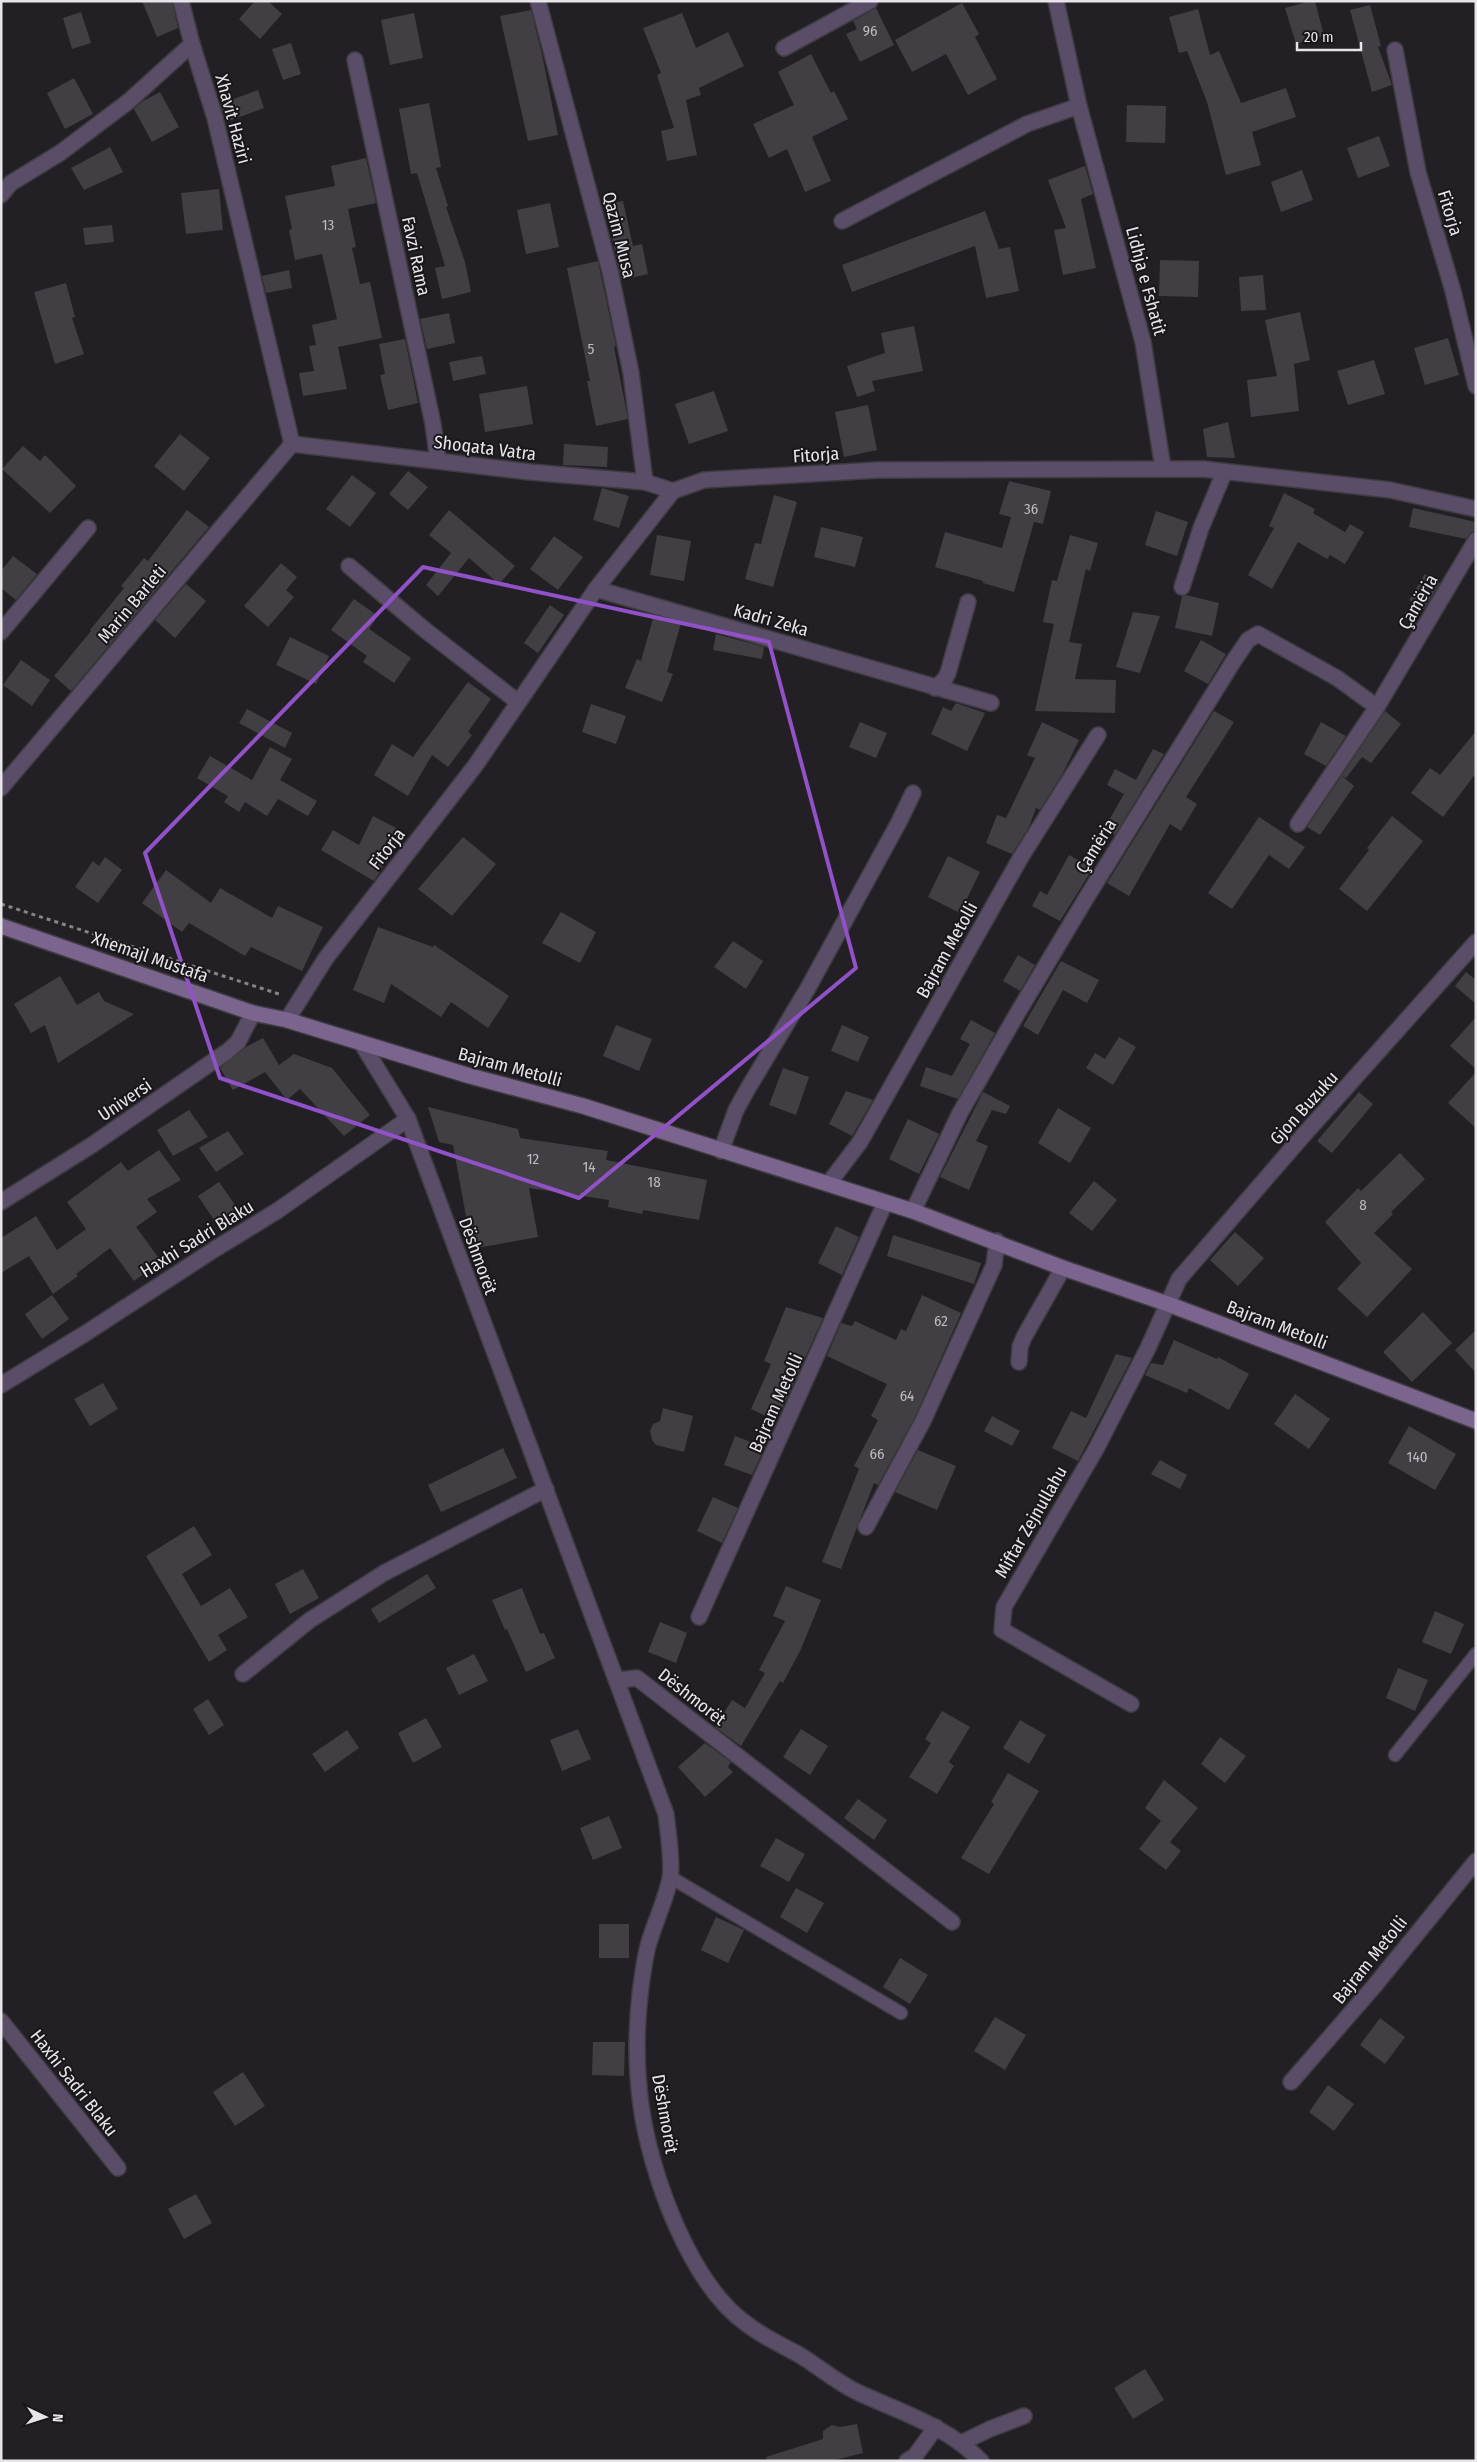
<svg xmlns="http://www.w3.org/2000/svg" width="1477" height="2462" font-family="'Fira Sans Condensed',sans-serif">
	<rect width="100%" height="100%" fill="#222025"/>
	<!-- building -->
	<g fill="#413e44">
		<polygon points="142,1 172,1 178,28 157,37"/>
		<polygon points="255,1 268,1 282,14 260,39 239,19"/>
		<polygon points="1310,1 1315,1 1324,36 1296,44 1285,8"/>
		<polygon points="962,3 979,34 975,37 997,79 968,95 946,54 912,72 895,40"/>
		<polygon points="1370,5 1381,46 1378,47 1392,85 1372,92 1350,10"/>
		<polygon points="876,8 894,45 860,62 846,34 857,29 853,21"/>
		<polygon points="1198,9 1210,55 1219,51 1241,103 1286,88 1296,117 1252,132 1261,165 1226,175 1207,102 1187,51 1179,53 1169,17"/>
		<polygon points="531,10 542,54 558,135 528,141 500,16"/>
		<polygon points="81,12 91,43 72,49 63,18"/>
		<polygon points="414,13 423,58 390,65 381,20"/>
		<polygon points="682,13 696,48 728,32 744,66 699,88 701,95 686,100 697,155 667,161 661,131 674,128 657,75 661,73 643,28"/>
		<polygon points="291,43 301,74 283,80 272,49"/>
		<polygon points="811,54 831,93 834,91 848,119 812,137 831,181 805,192 787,149 769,158 753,124 794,105 778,72"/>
		<polygon points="74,78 93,114 65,129 47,93"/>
		<polygon points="258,90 264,108 226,122 220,104"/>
		<polygon points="160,92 179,127 152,142 134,109 143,101"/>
		<polygon points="429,103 441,167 436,168 448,206 446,207 465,262 471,292 442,299 435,268 445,266 417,173 411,174 399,109"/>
		<polygon points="1127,105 1166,106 1165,143 1126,142"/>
		<polygon points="1379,136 1390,166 1358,178 1347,148"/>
		<polygon points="110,147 123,172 84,190 71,168"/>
		<polygon points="366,158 376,203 348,209 356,247 352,248 360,284 370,282 382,338 338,347 347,389 303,396 299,373 314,371 309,346 316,345 312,325 337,319 322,254 295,260 289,230 292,229 285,196 335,186 331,166"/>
		<polygon points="1085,166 1093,194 1081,199 1096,268 1063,275 1054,230 1066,228 1048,180"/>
		<polygon points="1302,170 1313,200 1281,212 1271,182"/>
		<polygon points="219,189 223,230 186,234 181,193"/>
		<polygon points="623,201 633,246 642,244 648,274 621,280 605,205"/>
		<polygon points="550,203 559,247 526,254 517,210"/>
		<polygon points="985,211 999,249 1010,247 1019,291 986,298 975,246 852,292 842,265"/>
		<polygon points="112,225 114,242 85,245 83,228"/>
		<polygon points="1160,260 1199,261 1198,297 1159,296"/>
		<polygon points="598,261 616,346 614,347 628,419 596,426 587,381 590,381 567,268"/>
		<polygon points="289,270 292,288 266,293 262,276"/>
		<polygon points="1263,275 1266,310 1241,311 1239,277"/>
		<polygon points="66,283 75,317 72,318 84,354 55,364 34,292"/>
		<polygon points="1300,312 1310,360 1294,364 1299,411 1251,417 1247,380 1277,376 1265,320"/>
		<polygon points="449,313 455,343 427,349 420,319"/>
		<polygon points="914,326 923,371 872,381 875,391 857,397 847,366 885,353 881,333"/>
		<polygon points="1448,338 1459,375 1425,385 1414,348"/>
		<polygon points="405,339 418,403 388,410 380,375 385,374 379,344"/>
		<polygon points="482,356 486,374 453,381 449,362"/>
		<polygon points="1374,360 1385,394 1348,405 1337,371"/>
		<polygon points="527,386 533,424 485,432 479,394"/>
		<polygon points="714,391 728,431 689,444 675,404"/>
		<polygon points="868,405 877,450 844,457 835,412"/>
		<polygon points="1228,422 1235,458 1207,457 1203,429"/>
		<polygon points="180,434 210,458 184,491 154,466"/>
		<polygon points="564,444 608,447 607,467 563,465"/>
		<polygon points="23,446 40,461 45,455 76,486 50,513 2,469"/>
		<polygon points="408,471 428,487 408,510 389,494"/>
		<polygon points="352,475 376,493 350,527 326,509"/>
		<polygon points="1009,481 1051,491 1043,524 1034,522 1014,592 983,583 983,581 935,567 945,532 1002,548 1011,517 999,514"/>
		<polygon points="602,488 629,496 619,528 593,520"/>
		<polygon points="1284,493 1315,509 1313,513 1345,532 1350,524 1364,532 1345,564 1330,555 1327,559 1298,542 1272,589 1248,575 1274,528 1269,526"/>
		<polygon points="774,495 797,502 773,587 745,579 755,543 761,544"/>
		<polygon points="1413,508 1476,522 1476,531 1471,532 1466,539 1409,527"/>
		<polygon points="187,510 209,527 71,691 54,676 91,631 90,630 124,588 121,586 144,558 148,561"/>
		<polygon points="449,510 515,566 499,584 469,558 438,596 426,585 451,553 429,535"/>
		<polygon points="1156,511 1188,522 1177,556 1145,545"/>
		<polygon points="821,527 863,537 855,567 814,557"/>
		<polygon points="657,535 691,541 684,581 650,575"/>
		<polygon points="1070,535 1098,543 1090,571 1086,569 1069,642 1082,644 1075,679 1116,680 1115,713 1035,711 1054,624 1043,622 1052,580 1057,581"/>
		<polygon points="554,536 583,557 558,590 530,569"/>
		<polygon points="13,556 37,574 16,600 1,588 1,571"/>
		<polygon points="281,563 297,577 286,590 294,597 268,627 244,606"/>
		<polygon points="1425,574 1440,583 1424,609 1409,600"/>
		<polygon points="186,584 206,601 175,638 155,620"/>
		<polygon points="1186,595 1219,603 1212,636 1175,628 1182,596"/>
		<polygon points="354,599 378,616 369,629 411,658 394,683 363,662 367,656 331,630"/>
		<polygon points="550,605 564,615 538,653 524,643"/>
		<polygon points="1133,612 1160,616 1140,673 1116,667"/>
		<polygon points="654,615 681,623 667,672 673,674 662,702 625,688 637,659 641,661"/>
		<polygon points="716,634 764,647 762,659 713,650"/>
		<polygon points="290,637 329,656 316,684 276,665"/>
		<polygon points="1201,640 1226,654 1208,684 1184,671"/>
		<polygon points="21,660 50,680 32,706 3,685"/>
		<polygon points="468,682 491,699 468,732 472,735 448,767 432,755 408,796 374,775 392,744 413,757"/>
		<polygon points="956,703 985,713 967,751 931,734 943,707 951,711"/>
		<polygon points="591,704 626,716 616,744 582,732"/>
		<polygon points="247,709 292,733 285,748 239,723"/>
		<polygon points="1214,711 1234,722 1186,797 1197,804 1181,831 1170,824 1129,896 1107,883"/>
		<polygon points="1385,711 1401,724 1371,763 1362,757 1346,778 1342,776 1354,786 1320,835 1307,827"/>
		<polygon points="860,722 887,733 876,758 849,747"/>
		<polygon points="1042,722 1079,740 1063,773 1040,810 1036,808 1029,827 1012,854 986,843 997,815 1006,818 1035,758 1027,755"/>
		<polygon points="1321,722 1346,736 1326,766 1304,754"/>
		<polygon points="1476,731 1476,773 1443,817 1411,793 1430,768 1440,775"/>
		<polygon points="270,747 292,759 280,780 317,801 308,816 278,799 267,816 245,802 239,812 224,802 228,796 197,778 210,756 252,780"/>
		<polygon points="1153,749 1164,754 1115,835 1104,829 1124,794 1107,785 1115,769 1136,780"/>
		<polygon points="373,816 402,831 390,856 374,881 321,850 333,830 359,845"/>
		<polygon points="1392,816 1423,841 1367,911 1339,889 1369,850 1367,848"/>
		<polygon points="1259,817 1305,847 1289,869 1269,855 1232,909 1208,893"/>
		<polygon points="463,837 496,864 452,916 418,889"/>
		<polygon points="1069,855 1093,868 1060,921 1032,906 1040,891 1047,895"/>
		<polygon points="948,856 980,872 960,913 928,897"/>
		<polygon points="105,857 122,870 98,903 75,887 93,861 99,866"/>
		<polygon points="166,870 211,903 220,888 272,918 278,906 323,927 302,971 251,947 245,956 189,923 182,932 142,903"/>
		<polygon points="561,912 596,932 580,963 542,943"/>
		<polygon points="378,927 433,947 434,945 509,996 488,1028 451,1002 441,1017 391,984 384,1003 353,990"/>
		<polygon points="733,941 763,961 746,989 714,967"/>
		<polygon points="1018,955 1035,965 1020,991 1003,981"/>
		<polygon points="1061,961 1099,980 1087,1003 1063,990 1038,1035 1023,1026"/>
		<polygon points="1466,972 1476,980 1476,1004 1455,986"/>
		<polygon points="60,976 77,1005 99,992 104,1001 134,1014 58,1063 45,1025 31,1033 14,1004"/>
		<polygon points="1476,1017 1476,1069 1450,1046"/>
		<polygon points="971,1020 995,1033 958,1099 920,1086 926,1067 952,1076 970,1044 960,1039"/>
		<polygon points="616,1025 652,1039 639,1071 603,1056"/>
		<polygon points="842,1025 869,1037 858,1062 831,1051"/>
		<polygon points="1119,1037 1136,1047 1113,1085 1086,1068 1095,1053 1105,1059"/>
		<polygon points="263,1038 279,1065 294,1054 332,1068 370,1115 344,1136 300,1089 287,1100 265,1072 233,1090 220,1068 246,1047"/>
		<polygon points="783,1068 809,1077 796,1115 769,1105"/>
		<polygon points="1476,1072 1476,1128 1448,1103"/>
		<polygon points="846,1091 873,1100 852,1136 829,1124"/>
		<polygon points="983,1092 1010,1106 1006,1114 992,1110 976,1141 988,1146 969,1190 940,1177"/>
		<polygon points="1359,1092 1373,1104 1332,1153 1317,1141"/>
		<polygon points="428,1107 518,1129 520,1138 608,1151 606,1160 707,1180 699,1220 643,1210 642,1214 608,1207 609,1200 529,1188 538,1237 472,1249 453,1145 439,1142"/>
		<polygon points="1058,1108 1091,1128 1070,1163 1038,1143"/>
		<polygon points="189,1110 208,1137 173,1156 157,1130"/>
		<polygon points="908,1119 939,1134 919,1174 889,1159"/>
		<polygon points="228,1131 244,1154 216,1172 199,1148"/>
		<polygon points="159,1150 181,1180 147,1199 157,1212 136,1227 161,1261 134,1281 110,1248 76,1274 78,1276 53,1294 29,1256 1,1273 1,1238 36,1216 57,1250 86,1229 67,1202 121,1162 128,1171"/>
		<polygon points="1400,1153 1425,1179 1391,1212 1393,1214 1374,1233 1412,1269 1367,1317 1337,1289 1361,1263 1325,1222 1358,1188 1361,1191"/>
		<polygon points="1094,1181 1117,1200 1092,1231 1069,1213"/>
		<polygon points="219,1182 240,1212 218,1226 198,1196"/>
		<polygon points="836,1226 859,1237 842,1275 818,1263"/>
		<polygon points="1235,1232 1264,1258 1238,1286 1210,1260"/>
		<polygon points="893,1235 981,1263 974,1284 887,1256"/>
		<polygon points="52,1295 69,1319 42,1339 25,1314"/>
		<polygon points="922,1295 961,1313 915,1417 878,1485 874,1483 841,1569 822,1562 859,1469 854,1466 878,1420 871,1416 887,1384 827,1356 841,1323 852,1326 855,1321 896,1340 901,1329 906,1331"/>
		<polygon points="786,1307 823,1318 777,1420 774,1420 751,1409 771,1364 764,1361"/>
		<polygon points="1423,1312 1452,1343 1412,1382 1383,1352"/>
		<polygon points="1476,1330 1476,1373 1455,1350"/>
		<polygon points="1174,1340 1217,1359 1218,1357 1249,1374 1229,1410 1189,1388 1187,1393 1145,1375 1151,1363 1163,1365"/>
		<polygon points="1116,1354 1132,1358 1078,1461 1052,1448 1071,1411 1086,1418"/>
		<polygon points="103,1383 118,1409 90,1426 74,1399"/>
		<polygon points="1295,1394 1330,1419 1309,1449 1274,1424"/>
		<polygon points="663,1408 693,1416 684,1452 656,1445 652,1440 650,1431 653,1424 660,1421"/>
		<polygon points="992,1416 1020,1431 1012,1446 984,1431"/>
		<polygon points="1409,1426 1456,1454 1435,1490 1388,1463"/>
		<polygon points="735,1436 765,1447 752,1475 724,1465"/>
		<polygon points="503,1448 517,1478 441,1512 428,1485"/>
		<polygon points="918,1450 956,1466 937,1510 895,1492"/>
		<polygon points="1160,1460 1187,1475 1180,1489 1151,1474"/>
		<polygon points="713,1497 738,1508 722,1543 697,1531"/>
		<polygon points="194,1526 212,1555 182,1574 201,1606 230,1588 248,1617 218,1635 227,1650 209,1662 146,1556"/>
		<polygon points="303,1569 319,1598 290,1614 275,1584"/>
		<polygon points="427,1574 436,1588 379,1623 371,1609"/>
		<polygon points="786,1586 821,1600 801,1649 783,1683 780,1681 741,1746 715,1727 732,1700 745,1708 765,1673 759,1670 785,1621 773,1616"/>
		<polygon points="522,1588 540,1634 544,1633 555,1658 526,1672 507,1629 505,1630 492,1600"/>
		<polygon points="1435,1611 1464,1624 1451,1654 1422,1642"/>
		<polygon points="660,1622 687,1633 676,1663 648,1652"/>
		<polygon points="474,1654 488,1681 459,1695 446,1668"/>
		<polygon points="1398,1668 1428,1680 1415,1711 1386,1698"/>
		<polygon points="208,1699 224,1725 209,1735 193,1709"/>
		<polygon points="942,1711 970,1727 949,1762 954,1766 937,1794 909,1777 931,1743 925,1739"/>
		<polygon points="426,1718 442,1747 413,1763 398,1733"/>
		<polygon points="1020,1720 1046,1735 1029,1764 1003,1748"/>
		<polygon points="578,1729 591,1759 562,1771 550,1740"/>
		<polygon points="801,1729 828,1746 810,1775 783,1757"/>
		<polygon points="347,1730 359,1748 325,1772 312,1754"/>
		<polygon points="1220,1737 1246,1756 1225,1783 1201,1764"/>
		<polygon points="705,1743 731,1762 728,1767 733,1772 705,1797 678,1767"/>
		<polygon points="1008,1773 1039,1791 989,1874 961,1858 994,1804 991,1802"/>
		<polygon points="1164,1780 1198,1808 1170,1842 1181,1851 1166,1870 1139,1849 1161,1821 1145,1808"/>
		<polygon points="858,1799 887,1820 874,1840 844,1818"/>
		<polygon points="609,1816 622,1848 593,1860 580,1828"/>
		<polygon points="776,1838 805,1854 789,1882 760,1866"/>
		<polygon points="796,1888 824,1903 807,1933 780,1917"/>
		<polygon points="716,1917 744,1930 728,1963 701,1950"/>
		<rect x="599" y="1924" width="30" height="34"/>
		<polygon points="900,1958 928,1975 910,2004 883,1987"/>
		<polygon points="995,2017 1026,2035 1005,2070 974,2051"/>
		<polygon points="1380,2018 1405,2037 1385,2064 1360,2045"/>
		<polygon points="593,2042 625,2042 624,2076 592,2075"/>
		<polygon points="243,2072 265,2106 235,2126 213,2092"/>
		<polygon points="1328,2085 1354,2104 1334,2131 1309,2112"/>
		<polygon points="196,2194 212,2223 184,2239 168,2209"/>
		<polygon points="1145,2369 1164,2400 1133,2419 1114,2388"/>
		<polygon points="857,2424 863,2453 831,2461 767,2461 766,2457 823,2439 823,2431 832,2425 840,2427"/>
	</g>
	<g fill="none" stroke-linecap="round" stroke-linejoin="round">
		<!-- service casing -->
		<g stroke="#3e3c40" stroke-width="15">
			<g id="service">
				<polyline points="1395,1755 1476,1654"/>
				<polyline points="670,1877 901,2013"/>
			</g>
		</g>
		<!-- minor casing -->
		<g stroke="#3e3c40" stroke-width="18">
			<g id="minor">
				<polyline points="181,1 192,44"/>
				<polyline points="538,1 610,271 631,373 645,482"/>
				<polyline points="1056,1 1079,106 1143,342 1163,468"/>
				<polyline points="784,48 870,1"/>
				<polyline points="1395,50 1418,172 1453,291 1476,386"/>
				<polyline points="355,60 433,424 438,461"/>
				<polyline points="1,195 11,183 60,153 129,101 192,44 215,118 292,444"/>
				<polyline points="842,221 1027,124 1079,106"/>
				<polyline points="292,444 530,472 645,482 673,491"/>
				<polyline points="349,566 425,630 518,702"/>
				<polyline points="1182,587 1201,528 1224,473"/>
				<polyline points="596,589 991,703"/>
				<polyline points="1,632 88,528"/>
				<polyline points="935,688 945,679 948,673 968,602"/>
				<polyline points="1377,707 1476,540"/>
				<polyline points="1,788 292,444"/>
				<polyline points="287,1020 326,958 475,766 596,589 673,491 704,480 878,470 1203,469 1390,490 1476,509"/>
				<path d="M362,1044L408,1119L666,1814C668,1832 673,1862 670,1879C665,1902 654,1924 648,1946C644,1961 642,1979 640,1994C636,2030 636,2069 641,2105C650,2173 690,2285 748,2325C764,2337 781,2345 798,2354C818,2366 836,2382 857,2392C900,2412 947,2426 981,2461"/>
				<polyline points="721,1151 736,1110 747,1090 808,988 899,822 913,793"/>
				<polyline points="829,1183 860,1142 1021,857 1098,735"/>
				<polyline points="1,1202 92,1145 228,1051 238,1042 253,1013"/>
				<polyline points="913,1211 960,1113 1017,1014 1085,900 1233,662 1248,640 1258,634 1337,678 1377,707 1298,824"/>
				<polyline points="1019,1362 1020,1347 1024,1337 1063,1268"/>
				<polyline points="1,1385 86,1333 215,1249 277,1211 408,1119"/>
				<polyline points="866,1527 923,1421 994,1265 997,1241"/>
				<polyline points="699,1617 885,1203"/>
				<polyline points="243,1674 310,1620 384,1573 546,1489"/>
				<polyline points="618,1680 637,1678 952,1922"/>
				<polyline points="1131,1704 1002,1630 1004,1607 1096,1449 1148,1348 1179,1279 1301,1138 1476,942"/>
				<polyline points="1,2021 118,2168"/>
				<polyline points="1291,2082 1376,1984 1476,1861"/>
				<polyline points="961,2443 990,2429 1024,2416"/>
				<polyline points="907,2461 915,2456 936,2427"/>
			</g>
		</g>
		<!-- secondary casing -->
		<g stroke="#3e3c40" stroke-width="18">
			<polyline id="secondary" points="1,926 253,1013 287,1020 470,1076 583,1106 913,1211 1063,1268 1168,1304 1476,1421"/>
		</g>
		<!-- path -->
		<polyline stroke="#868488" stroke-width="3" stroke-dasharray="4 4" stroke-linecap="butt" points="1,904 282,995"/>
		<!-- service -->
		<use href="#service" stroke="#5a4d67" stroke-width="12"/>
		<!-- minor -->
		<use href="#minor" stroke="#5a4d67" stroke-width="15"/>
		<!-- secondary -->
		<use href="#secondary" stroke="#7b658e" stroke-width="15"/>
	</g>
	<!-- marked area -->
	<path fill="none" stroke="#9151c7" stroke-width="4" stroke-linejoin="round" d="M423,567L769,642L856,968L579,1198L220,1078L145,853Z"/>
	<g text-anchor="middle" stroke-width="4" stroke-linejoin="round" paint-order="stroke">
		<!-- number labels -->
		<g font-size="15" fill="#bebbc0">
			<text x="870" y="36">96</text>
			<text x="328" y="230">13</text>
			<text x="591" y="354">5</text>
			<text x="1031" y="514">36</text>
			<text x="533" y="1164">12</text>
			<text x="589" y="1172">14</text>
			<text x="654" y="1187">18</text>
			<text x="1363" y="1210">8</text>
			<text x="941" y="1326">62</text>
			<text x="907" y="1401">64</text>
			<text x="877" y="1459">66</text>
			<text x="1417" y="1462">140</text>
		</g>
		<!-- street labels -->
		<g font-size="18" fill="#e7e5e9" stroke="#19171b">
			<text transform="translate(233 119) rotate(75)" y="6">Xhavit Haziri</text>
			<text transform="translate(1450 213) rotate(73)" y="6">Fitorja</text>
			<text transform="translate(619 235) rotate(76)" y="6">Qazim Musa</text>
			<text transform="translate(416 256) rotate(78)" y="6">Favzi Rama</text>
			<text transform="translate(1146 281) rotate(75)" y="6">Lidhja e Fshatit</text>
			<text transform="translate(485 448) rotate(7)" y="6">Shoqata Vatra</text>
			<text transform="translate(816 455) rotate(-4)" y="6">Fitorja</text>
			<text transform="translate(1418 602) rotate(-60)" y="6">Çamëria</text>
			<text transform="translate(132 604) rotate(-50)" y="6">Marin Barleti</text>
			<text transform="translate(771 620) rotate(16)" y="6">Kadri Zeka</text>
			<text transform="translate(1096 846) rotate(-58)" y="6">Çamëria</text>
			<text transform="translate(387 849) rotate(-52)" y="6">Fitorja</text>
			<text transform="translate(947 950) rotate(-61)" y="6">Bajram Metolli</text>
			<text transform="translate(150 957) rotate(19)" y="6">Xhemajl Mustafa</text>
			<text transform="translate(510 1067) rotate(15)" y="6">Bajram Metolli</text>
			<text transform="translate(125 1100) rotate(-34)" y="6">Universi</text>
			<text transform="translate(1304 1108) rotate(-48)" y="6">Gjon Buzuku</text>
			<text transform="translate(197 1239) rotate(-32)" y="6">Haxhi Sadri Blaku</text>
			<text transform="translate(478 1256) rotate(70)" y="6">Dëshmorët</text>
			<text transform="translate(1277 1325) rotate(21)" y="6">Bajram Metolli</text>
			<text transform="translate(776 1403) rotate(-66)" y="6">Bajram Metolli</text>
			<text transform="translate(1031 1522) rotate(-60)" y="6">Miftar Zejnullahu</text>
			<text transform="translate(692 1697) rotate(38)" y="6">Dëshmorët</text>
			<text transform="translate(1370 1960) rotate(-51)" y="6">Bajram Metolli</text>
			<text transform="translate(74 2083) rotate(52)" y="6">Haxhi Sadri Blaku</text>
			<text transform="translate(665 2114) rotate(80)" y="6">Dëshmorët</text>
		</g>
	</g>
	<!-- border -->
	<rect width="1477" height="2462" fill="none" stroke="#e7e5e9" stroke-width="5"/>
	<!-- north arrow -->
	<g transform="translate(45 2417) rotate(94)" stroke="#19171b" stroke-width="4" paint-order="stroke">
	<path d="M0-4L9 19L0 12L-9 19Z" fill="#e7e5e9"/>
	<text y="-8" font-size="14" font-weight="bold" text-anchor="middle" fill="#e7e5e9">N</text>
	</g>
	<!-- scale -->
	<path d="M1297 42v8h64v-8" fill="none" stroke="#e7e5e9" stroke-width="2.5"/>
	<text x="1304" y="42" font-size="15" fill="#e7e5e9" stroke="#19171b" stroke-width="4" paint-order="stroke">20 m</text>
</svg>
